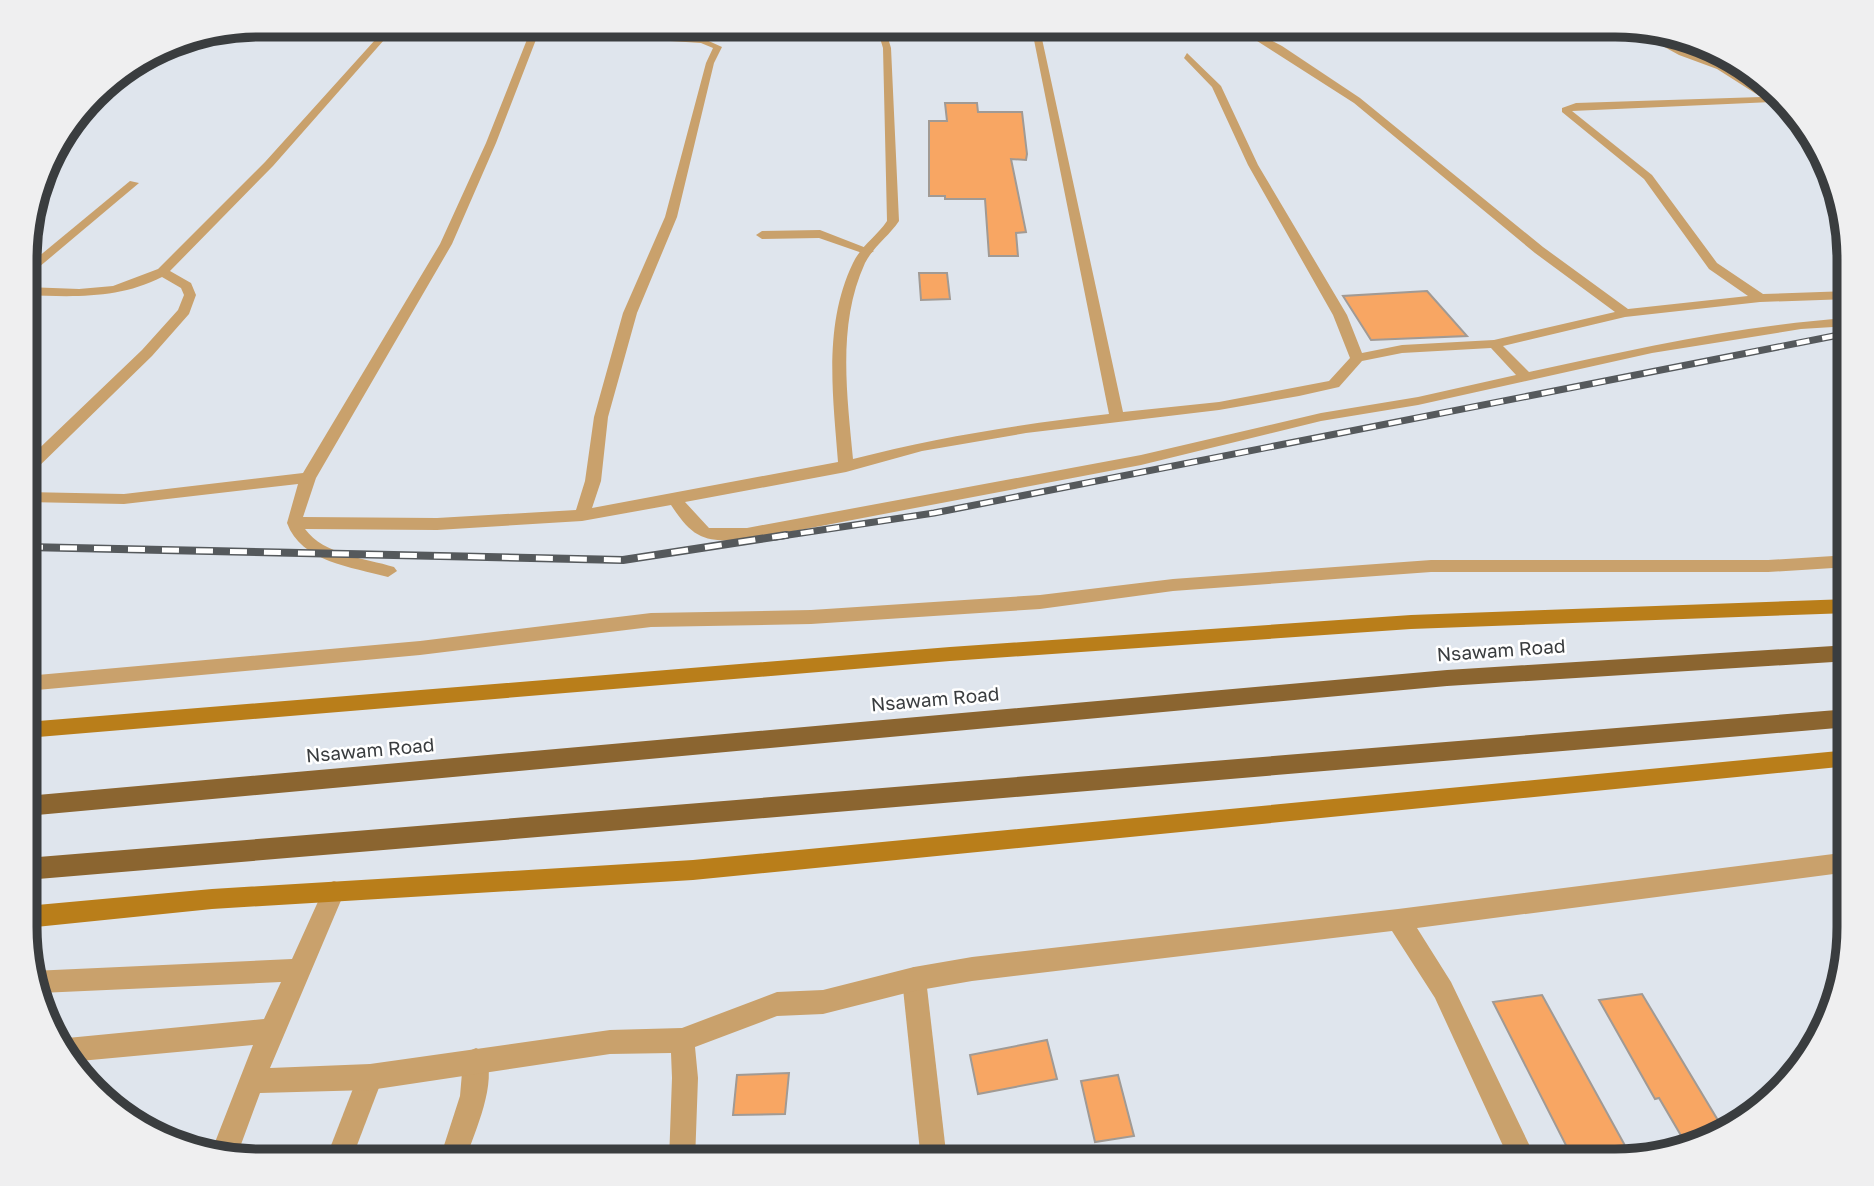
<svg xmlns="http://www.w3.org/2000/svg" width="1874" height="1186" font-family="'Golos Text',sans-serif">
	<rect width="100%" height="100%" fill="#dfe5ed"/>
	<!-- building -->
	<g fill="#f8a663" stroke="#a19a94" stroke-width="2">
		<polygon points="945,103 977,103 978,112 1022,112 1027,154 1026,160 1011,159 1026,232 1016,233 1018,256 989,256 985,199 945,199 945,196 929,196 929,121 947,121"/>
		<polygon points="919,273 947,273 950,299 921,300"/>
		<polygon points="1427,291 1467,336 1371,340 1343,296"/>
		<polygon points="1642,994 1725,1132 1686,1144 1659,1098 1655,1099 1599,1000"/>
		<polygon points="1542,995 1633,1160 1574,1161 1493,1002"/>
		<polygon points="1047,1040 1057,1079 978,1094 970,1055"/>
		<polygon points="789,1073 785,1114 733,1115 737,1075"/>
		<polygon points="1118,1075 1134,1136 1095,1142 1081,1081"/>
	</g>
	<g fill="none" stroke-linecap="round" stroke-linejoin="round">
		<!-- service -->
		<g fill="#c9a16c" fill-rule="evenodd">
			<polygon points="130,181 139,183 26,278 26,267"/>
			<polygon points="820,230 874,251 868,255 819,238 762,239 756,235 762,231"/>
			<polygon points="1849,555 1849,567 1768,572 1431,572 1173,591 1040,609 811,624 651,627 420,655 26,691 26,676 420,641 651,613 811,610 1040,595 1173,579 1431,560 1768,560"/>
			<polygon points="914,967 922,971 926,979 947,1161 921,1161 902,979 906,971"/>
			<path d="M476,1048L485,1052C498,1084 475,1130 465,1161H439L460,1096L463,1061L467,1052Z"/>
			<polygon points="370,1064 379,1068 383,1077 351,1161 325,1161 361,1068"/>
		</g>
		<!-- minor -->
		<g fill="#c9a16c" fill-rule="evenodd">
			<path d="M389,25H397L388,35L595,30L642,32L647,25H655L650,33L702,38L722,47L714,63L677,217L637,313L608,417L601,481L592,508L838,462C833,396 823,325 853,263C861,246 877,236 887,221L883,48L876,25H884L891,48L899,221C889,236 873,247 865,263C837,324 847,394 853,459C938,437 1022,424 1109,414L1031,25H1039L1123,412L1219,402L1329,381L1350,358L1333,315L1248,165L1212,87L1184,58L1187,53L1221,86L1258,165L1347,315L1362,353L1402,345L1494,340L1615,312L1535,253L1354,103L1232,25H1241L1282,46L1360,98L1543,247L1628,309L1748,296L1709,269L1644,179L1562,112V108L1576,103L1761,97L1717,69L1679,55L1628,27L1642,29L1685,51L1723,65L1775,97L1777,99L1772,102L1572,111L1652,175L1717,263L1763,294L1849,291V299L1760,302L1625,317L1503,346L1529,372C1635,349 1741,325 1849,318V326L1801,329L1652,353L1418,405L1321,421L1141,465L747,540C705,542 694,540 671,505L582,521L437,530L305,529C324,555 365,558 394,567L397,571L388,577C352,567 301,562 287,523L298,484L124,504L26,502V492L124,494L303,473L440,244L486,143L528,37L384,40L273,166L170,271L191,283L196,295L189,314L152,356L31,474L26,475V461L142,350L178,310L184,295L181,288L162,277C119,299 73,297 26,295V287L79,289L113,286L158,269L265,162L375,40L318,39L172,42L192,38L318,33L379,35ZM595,36L701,43L713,48L706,63L665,217L623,313L594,417L585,481L576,510L437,518L303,517L316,478L452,244L496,143L537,37ZM1491,348L1516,375L1418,397L1321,413L1141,455L747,528H709L685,502L846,472L922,451L1026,433L1219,410L1299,396L1339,387L1362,361L1402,353Z"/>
			<polygon points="152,54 171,57 167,60 145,58"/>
			<polygon points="1849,852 1849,872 1417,928 1451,982 1537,1161 1510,1161 1435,998 1392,931 972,981 914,991 823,1014 777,1016 695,1047 698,1078 695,1161 669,1161 672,1078 671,1053 610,1054 370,1090 260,1093 236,1158 210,1155 253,1045 69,1062 57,1039 264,1019 281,982 40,993 32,971 292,959 326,884 334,881 342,884 345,891 270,1068 370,1064 610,1030 682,1028 777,992 823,990 914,967 972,957 1398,909"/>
		</g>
		<!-- secondary -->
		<g fill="#b97e1a" fill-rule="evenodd">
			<polygon points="1849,599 1849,613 1411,629 950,661 26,738 26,722 950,647 1411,615"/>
			<polygon points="1849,750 1849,766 693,880 212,909 26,928 26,906 212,889 693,860"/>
		</g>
		<!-- trunk -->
		<g fill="#8b6530" fill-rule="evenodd">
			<polygon points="1849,645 1849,661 1447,686 26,816 26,796 1447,670"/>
			<polygon points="1849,709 1849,727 26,880 26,858"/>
		</g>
		<!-- rail-far1 casing -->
		<g stroke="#55595c" stroke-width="7">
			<polyline id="rail-far1" points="775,537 934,513 1849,333"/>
		</g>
		<!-- rail casing -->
		<g stroke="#55595c" stroke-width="8">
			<polyline id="rail" points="26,547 623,560 786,535"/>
		</g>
		<!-- rail-far1 -->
		<use href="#rail-far1" stroke="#fff" stroke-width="4.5" stroke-dasharray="13" stroke-linecap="butt"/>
		<!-- rail -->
		<use href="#rail" stroke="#fff" stroke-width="5" stroke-dasharray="17" stroke-linecap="butt"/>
	</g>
	<g text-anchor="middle" stroke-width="5" stroke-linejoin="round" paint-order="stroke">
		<!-- street labels -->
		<g font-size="19" fill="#3a3d3f" stroke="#fff">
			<text transform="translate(1501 650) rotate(-4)" y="7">Nsawam Road</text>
			<text transform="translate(935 699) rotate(-5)" y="7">Nsawam Road</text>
			<text transform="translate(370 750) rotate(-5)" y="7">Nsawam Road</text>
		</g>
	</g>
	<!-- crop -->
	<path d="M0 0H1874V1186H0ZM259 37H1615A222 222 0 0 1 1837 259V927A222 222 0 0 1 1615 1149H259A222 222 0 0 1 37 927V259A222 222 0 0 1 259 37Z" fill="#efeff0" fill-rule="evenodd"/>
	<path fill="none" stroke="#3a3d3f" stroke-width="9" d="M259 37H1615A222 222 0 0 1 1837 259V927A222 222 0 0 1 1615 1149H259A222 222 0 0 1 37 927V259A222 222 0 0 1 259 37Z"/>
</svg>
